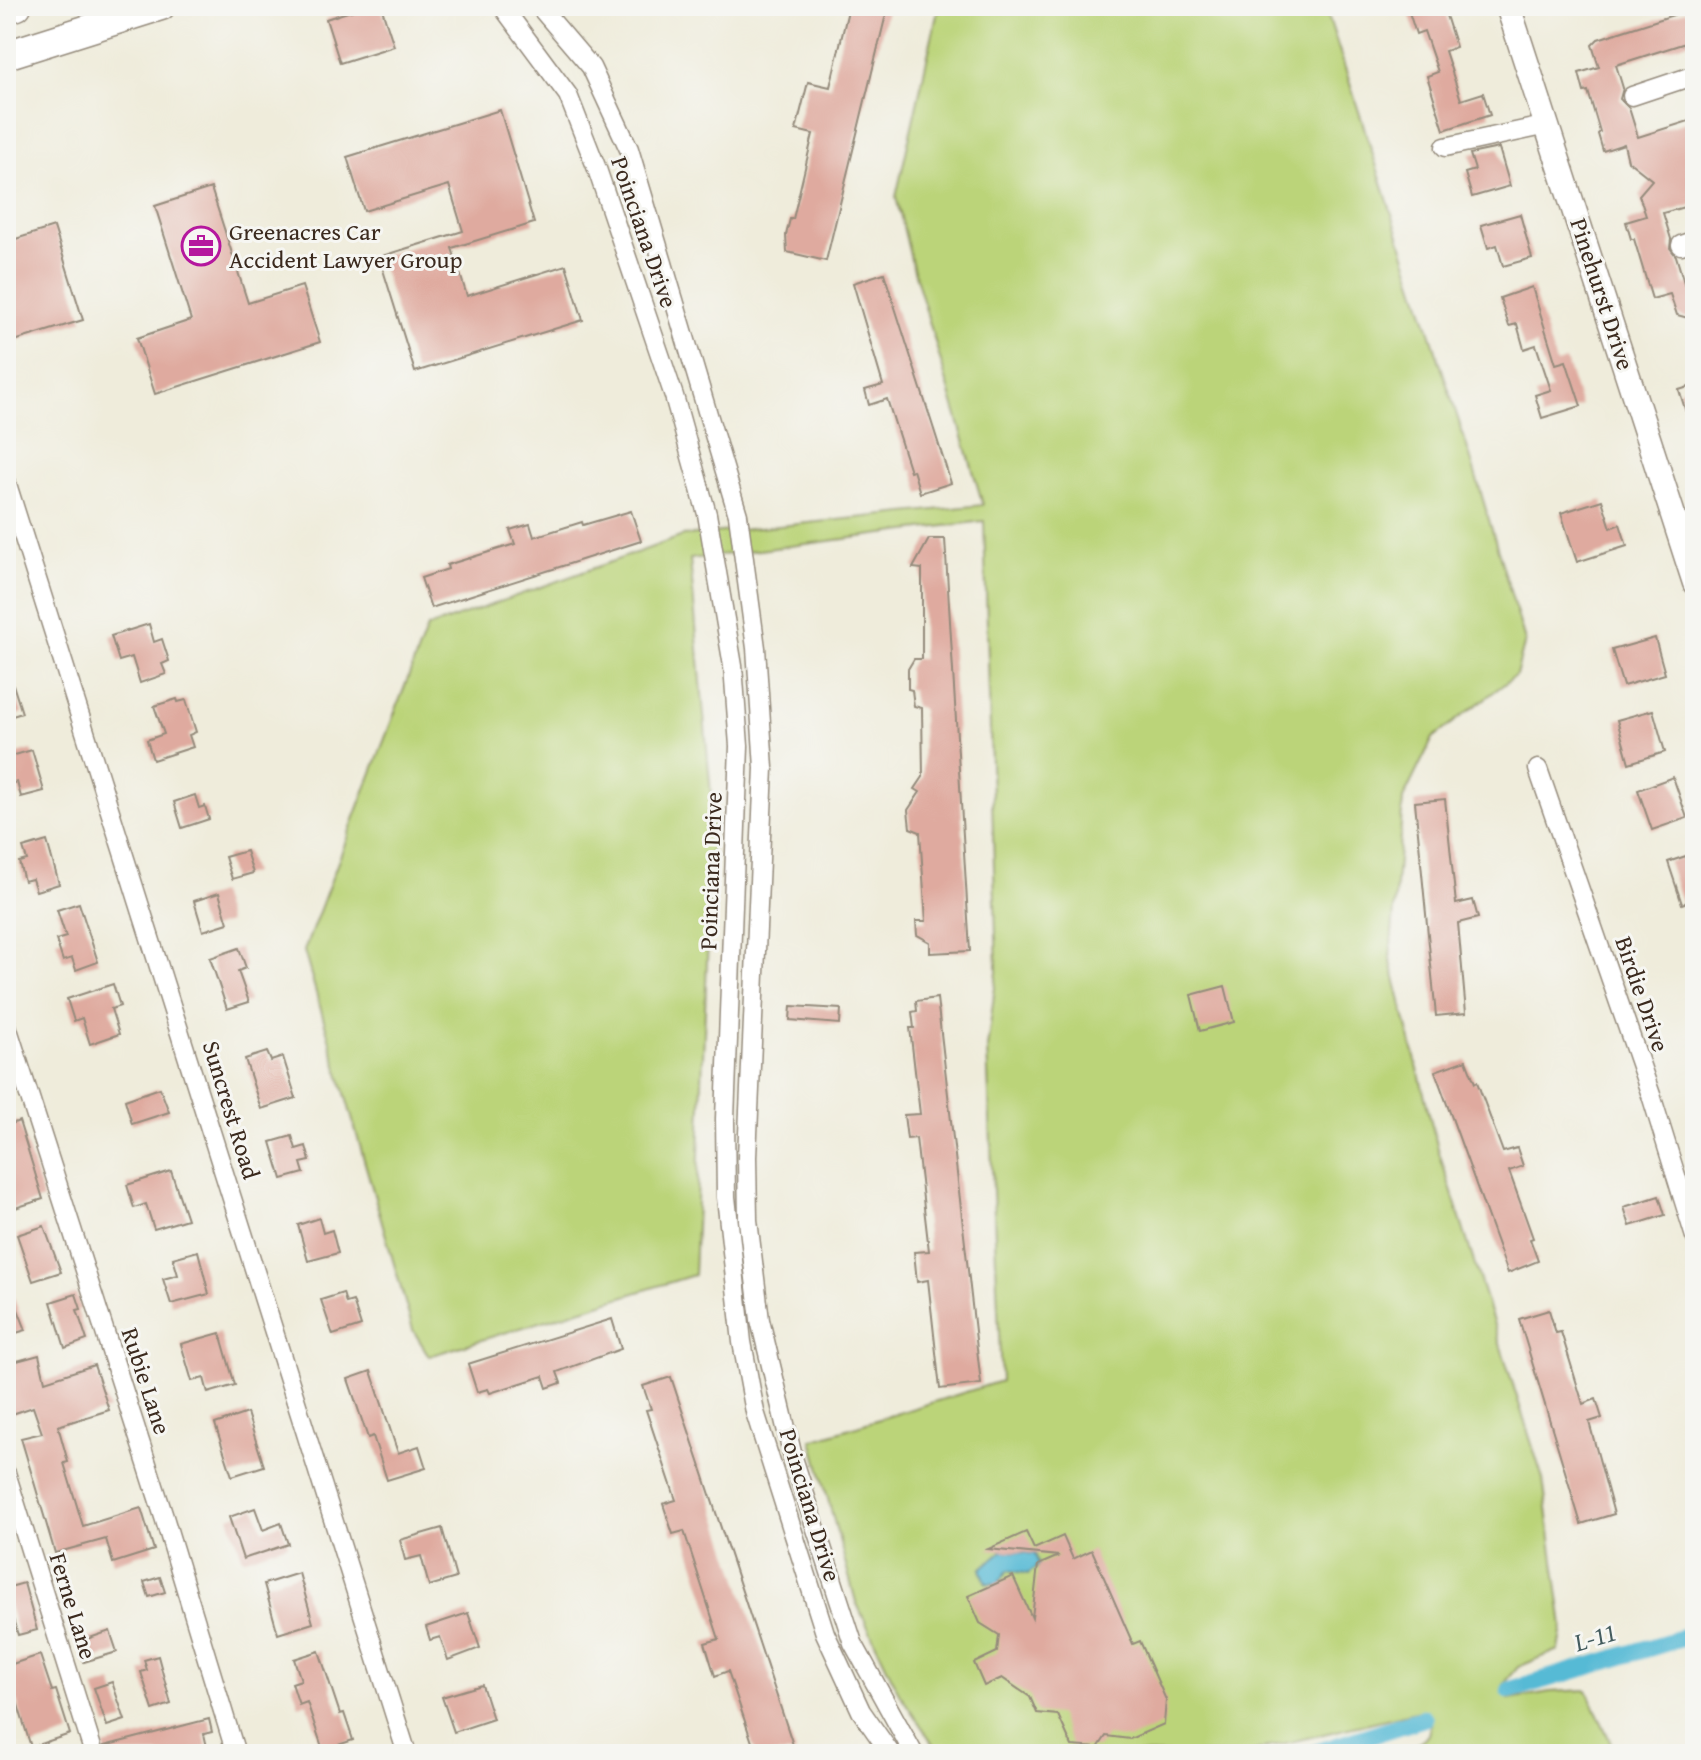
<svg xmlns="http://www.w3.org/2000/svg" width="1701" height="1760" font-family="'Gentium Book Plus',serif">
	<rect width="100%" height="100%" fill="#f6f6f2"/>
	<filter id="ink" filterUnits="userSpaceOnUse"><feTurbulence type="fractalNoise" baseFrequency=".0125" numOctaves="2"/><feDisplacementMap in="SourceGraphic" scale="16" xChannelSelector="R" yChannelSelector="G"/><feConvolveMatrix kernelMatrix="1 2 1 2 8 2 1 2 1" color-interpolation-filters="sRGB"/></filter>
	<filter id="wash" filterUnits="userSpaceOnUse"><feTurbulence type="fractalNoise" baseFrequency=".006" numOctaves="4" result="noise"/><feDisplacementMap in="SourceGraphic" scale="32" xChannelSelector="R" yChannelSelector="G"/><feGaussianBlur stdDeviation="1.8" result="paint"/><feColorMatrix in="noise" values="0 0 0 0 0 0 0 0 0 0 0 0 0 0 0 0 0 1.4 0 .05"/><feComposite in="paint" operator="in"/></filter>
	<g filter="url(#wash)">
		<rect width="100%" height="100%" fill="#efecdb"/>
		<!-- green -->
		<polygon fill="#bbd479" stroke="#7b7f4c" stroke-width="2" points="939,6 1325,6 1470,456 1525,641 1516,675 1433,738 1403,799 1390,958 1438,1149 1543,1479 1563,1627 1559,1650 1518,1667 1504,1684 1509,1699 1550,1692 1587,1690 1616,1754 1404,1754 1428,1735 1431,1721 1419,1711 1241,1754 940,1754 899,1693 856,1602 812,1440 1001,1381 987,1048 997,972 984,521 690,559 713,816 694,1275 429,1356 413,1330 304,951 427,628 683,536 983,505 911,260 896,197"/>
		<!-- water -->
		<polygon fill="#56bad5" stroke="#48727a" stroke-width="2" points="1003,1550 1035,1554 1039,1565 1028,1574 1008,1570 998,1584 986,1583 981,1569"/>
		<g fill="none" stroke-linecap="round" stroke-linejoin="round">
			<!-- canal -->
			<g stroke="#56bad5" stroke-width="18">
				<polyline points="1510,1690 1695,1634"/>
				<polyline points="1312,1754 1424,1718"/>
			</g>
		</g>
		<g id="blocks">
			<!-- building -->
			<g fill="#dfaa9f">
				<polygon points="366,6 381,6 394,46 340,63 326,19"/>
				<polygon points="849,6 888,6 826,261 787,252 786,235 790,219 793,219 813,134 796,130 808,82 830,87"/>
				<polygon points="1407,6 1443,6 1456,47 1445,51 1461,100 1483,93 1490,115 1444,130 1427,76 1438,72 1424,31 1416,34"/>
				<polygon points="1695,8 1695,40 1616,65 1623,88 1620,99 1629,108 1638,137 1695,119 1695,204 1663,213 1671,239 1670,248 1676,256 1685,286 1695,283 1695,320 1677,315 1670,294 1652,299 1634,239 1631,239 1626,222 1646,216 1639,195 1652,180 1628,161 1624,144 1603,151 1598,134 1600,132 1588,91 1584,92 1579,73 1599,67 1592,45 1598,39"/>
				<polygon points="500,110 534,223 452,248 467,296 566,265 583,320 415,372 379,257 463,231 449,185 364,211 347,157"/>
				<polygon points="1499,148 1510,186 1472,197 1465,173 1475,170 1470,154"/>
				<polygon points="211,188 248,303 302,286 320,342 155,394 137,338 191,320 155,206"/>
				<polygon points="1520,214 1532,258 1503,266 1497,245 1488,248 1481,225"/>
				<polygon points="54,227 83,320 11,342 6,325 6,242"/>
				<polygon points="884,273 951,483 920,493 913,470 910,471 887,399 869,405 865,390 883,385 853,283"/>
				<polygon points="1532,287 1556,364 1566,361 1581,406 1542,418 1535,395 1551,390 1536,345 1524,349 1517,324 1509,326 1500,298"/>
				<polygon points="1695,385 1695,431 1692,431 1679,390"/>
				<polygon points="1602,500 1611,528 1620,524 1627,546 1577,562 1561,513"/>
				<polygon points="631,511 641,541 431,608 421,578 448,569 447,565 515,544 510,530 530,524 534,537 582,522 583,525"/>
				<polygon points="929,539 945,539 970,951 930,953 930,942 917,935 916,921 926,921 920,832 910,828 908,810 920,792 915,789 923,777 922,708 914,706 912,690 908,689 908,669 914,659 922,659 922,569 913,568"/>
				<polygon points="149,624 154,642 162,639 169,661 162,664 166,674 140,683 132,657 119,661 111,636"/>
				<polygon points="1655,638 1665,674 1623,686 1612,650"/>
				<polygon points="6,672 9,672 22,713 6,718"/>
				<polygon points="177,699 178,702 186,700 196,732 189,735 193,747 153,760 147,740 164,734 154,706"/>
				<polygon points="1653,710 1665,752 1629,763 1617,720"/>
				<polygon points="32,750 44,791 21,797 17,782 6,785 6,772 12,770 8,757"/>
				<polygon points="1673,777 1687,818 1652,830 1638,790"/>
				<polygon points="195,795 199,808 205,806 209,819 182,828 174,802"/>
				<polygon points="1445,799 1456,904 1473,900 1478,918 1458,923 1466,1013 1436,1016 1415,802"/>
				<polygon points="47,841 59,884 36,891 32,879 24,881 19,862 27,860 23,848"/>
				<polygon points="246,851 253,873 232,879 225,857"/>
				<polygon points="1695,853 1695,899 1682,904 1668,862"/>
				<polygon points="219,893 228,923 203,931 194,901"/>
				<polygon points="79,903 98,962 76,970 72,958 63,961 56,940 66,937 57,910"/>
				<polygon points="239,948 246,968 238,971 249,1002 227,1009 210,958"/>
				<polygon points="113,984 120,1006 111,1009 119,1034 90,1044 82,1018 74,1021 67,999"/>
				<polygon points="1225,986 1234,1022 1200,1031 1191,995"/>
				<polygon points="937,998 981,1384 940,1389 928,1280 917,1282 914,1252 929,1251 916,1138 907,1139 904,1115 920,1114 910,1028 914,1028 912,1012 917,1011 916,1001"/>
				<polygon points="791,1006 841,1009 840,1024 790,1020"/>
				<polygon points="267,1052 271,1061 283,1057 296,1098 261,1109 245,1059"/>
				<polygon points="1466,1060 1475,1083 1477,1082 1503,1152 1517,1148 1523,1166 1509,1171 1533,1238 1530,1239 1538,1261 1508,1273 1435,1071"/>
				<polygon points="160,1088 169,1112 132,1124 125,1100"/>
				<polygon points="19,1121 43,1199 9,1210 6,1202 6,1126"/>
				<polygon points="292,1136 296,1149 306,1146 310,1161 301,1163 304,1173 282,1179 271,1142"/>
				<polygon points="171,1171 187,1219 154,1229 146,1204 134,1208 127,1185"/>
				<polygon points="1659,1196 1665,1215 1630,1226 1624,1207"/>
				<polygon points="319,1218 323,1233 332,1230 338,1253 308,1261 298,1225"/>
				<polygon points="44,1226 61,1272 33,1281 17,1235"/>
				<polygon points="198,1251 209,1294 171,1304 163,1279 178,1275 173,1258"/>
				<polygon points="8,1284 26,1330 6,1336 6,1285"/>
				<polygon points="343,1293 346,1303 353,1301 361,1326 333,1335 321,1300"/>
				<polygon points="76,1294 81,1309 77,1310 87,1340 65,1348 51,1302"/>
				<polygon points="1549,1310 1556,1333 1561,1332 1583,1404 1596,1399 1602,1418 1589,1422 1614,1514 1581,1524 1519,1319"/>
				<polygon points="612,1319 621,1349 557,1372 561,1383 547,1388 543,1376 490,1393 488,1389 477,1392 468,1364"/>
				<polygon points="220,1333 235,1385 208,1393 204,1378 192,1381 181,1344"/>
				<polygon points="39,1355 45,1381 94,1365 109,1410 58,1426 68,1462 64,1463 83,1526 141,1508 154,1550 113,1563 106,1539 55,1553 21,1438 42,1433 33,1407 6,1416 6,1364"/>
				<polygon points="371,1371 398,1453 419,1446 426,1468 387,1480 373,1436 368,1438 348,1379"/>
				<polygon points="671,1377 796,1754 756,1754 728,1671 715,1676 705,1643 719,1639 684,1531 673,1534 663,1504 676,1500 646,1410 651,1409 643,1386"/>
				<polygon points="247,1413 264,1466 232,1476 215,1424"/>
				<polygon points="255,1508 263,1530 281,1523 288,1544 243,1559 229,1517"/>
				<polygon points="442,1528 456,1578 429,1586 421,1556 405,1560 400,1540"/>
				<polygon points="1026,1532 1034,1549 1063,1536 1073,1559 1092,1550 1133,1644 1140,1641 1166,1700 1164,1724 1130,1739 1106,1736 1098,1748 1072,1746 1058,1715 1037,1713 1030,1697 1002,1678 984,1686 974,1663 997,1652 999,1635 980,1623 968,1596 1013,1576 1032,1618 1038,1565 1059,1556 988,1549"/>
				<polygon points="299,1573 313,1623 278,1634 264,1584"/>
				<polygon points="160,1577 165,1592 149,1597 144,1582"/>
				<polygon points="24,1583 37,1630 18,1635 6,1597 6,1588"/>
				<polygon points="468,1613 480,1648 448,1660 440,1637 430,1640 426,1627"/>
				<polygon points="110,1631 117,1652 84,1662 78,1642"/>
				<polygon points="319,1651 340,1714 344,1713 353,1740 323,1750 307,1702 299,1705 292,1683 301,1680 294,1659"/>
				<polygon points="40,1655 52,1691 56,1690 70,1734 31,1747 6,1666"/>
				<polygon points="158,1656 171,1704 153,1710 141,1672 147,1670 144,1660"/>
				<polygon points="112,1682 125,1720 107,1726 94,1688"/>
				<polygon points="482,1685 493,1719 454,1732 442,1697"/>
				<polygon points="209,1719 212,1732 204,1734 207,1747 180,1754 106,1754 104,1746"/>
			</g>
		</g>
	</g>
	<g filter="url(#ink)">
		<use href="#blocks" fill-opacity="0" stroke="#958b7c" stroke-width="2"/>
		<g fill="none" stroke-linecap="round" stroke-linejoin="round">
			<!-- street casing -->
			<g stroke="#958b7c" stroke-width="21">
				<g id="street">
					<polyline points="502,6 568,95 597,169 674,396 707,514 733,666 739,746 725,1119 726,1197 742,1342 755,1412 825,1633 861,1711 891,1754"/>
					<polyline points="539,6 591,67 629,149 738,515 756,648 764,768 747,1157 748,1220 760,1320 794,1461 853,1643 914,1754"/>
					<polyline points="1632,96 1695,75"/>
					<polyline points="1445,147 1548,125"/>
					<polyline points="1681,245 1695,240"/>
					<polyline points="6,481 407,1754"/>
					<polyline points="1538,769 1651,1095 1695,1237"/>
					<polyline points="6,1023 164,1517 236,1754"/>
					<polyline points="6,1473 94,1754"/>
				</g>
			</g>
			<!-- secondary casing -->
			<g stroke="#958b7c" stroke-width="27">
				<polyline id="secondary" points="1508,6 1695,583"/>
			</g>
			<!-- primary casing -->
			<g stroke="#958b7c" stroke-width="31">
				<g id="primary">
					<polyline points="6,10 17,6"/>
					<polyline points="6,55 161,6"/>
				</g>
			</g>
			<!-- street -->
			<use href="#street" stroke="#fff" stroke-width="18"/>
			<!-- secondary -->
			<use href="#secondary" stroke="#fff" stroke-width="24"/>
			<!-- primary -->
			<use href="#primary" stroke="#fff" stroke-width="28"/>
		</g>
	</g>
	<!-- icons -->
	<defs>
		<g id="office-ring" transform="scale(2)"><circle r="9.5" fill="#f6f6f2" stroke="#b5179e" stroke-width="1.5"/><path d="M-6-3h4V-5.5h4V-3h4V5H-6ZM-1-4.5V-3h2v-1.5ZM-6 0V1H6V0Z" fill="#b5179e"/></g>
	</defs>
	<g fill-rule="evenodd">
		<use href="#office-ring" x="201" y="246"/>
	</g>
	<g text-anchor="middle" stroke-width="6" stroke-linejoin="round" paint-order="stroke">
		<!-- poi labels -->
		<g font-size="24" fill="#3b2a1e" stroke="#f6f6f2" text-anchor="start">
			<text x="229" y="240">Greenacres Car<tspan x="229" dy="28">Accident Lawyer Group</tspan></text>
		</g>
		<!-- street labels -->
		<g font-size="24" fill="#3b2a1e" stroke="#f6f6f2">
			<text transform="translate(644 232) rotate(71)" y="8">Poinciana Drive</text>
			<text transform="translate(1602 294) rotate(72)" y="8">Pinehurst Drive</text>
			<text transform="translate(711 871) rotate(-88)" y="8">Poinciana Drive</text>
			<text transform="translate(1642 994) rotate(71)" y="8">Birdie Drive</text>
			<text transform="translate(231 1110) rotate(73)" y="8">Suncrest Road</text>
			<text transform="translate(146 1381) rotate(72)" y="8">Rubie Lane</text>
			<text transform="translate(810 1505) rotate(73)" y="8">Poinciana Drive</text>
			<text transform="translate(73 1606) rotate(73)" y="8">Ferne Lane</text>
		</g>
		<!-- water labels -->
		<g font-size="26" font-style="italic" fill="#445c5e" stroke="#f6f6f2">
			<text transform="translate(1595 1637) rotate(-17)" y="9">L-11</text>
		</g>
	</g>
	<!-- margin -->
	<rect width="1701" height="1760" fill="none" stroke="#f6f6f2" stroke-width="32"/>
</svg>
